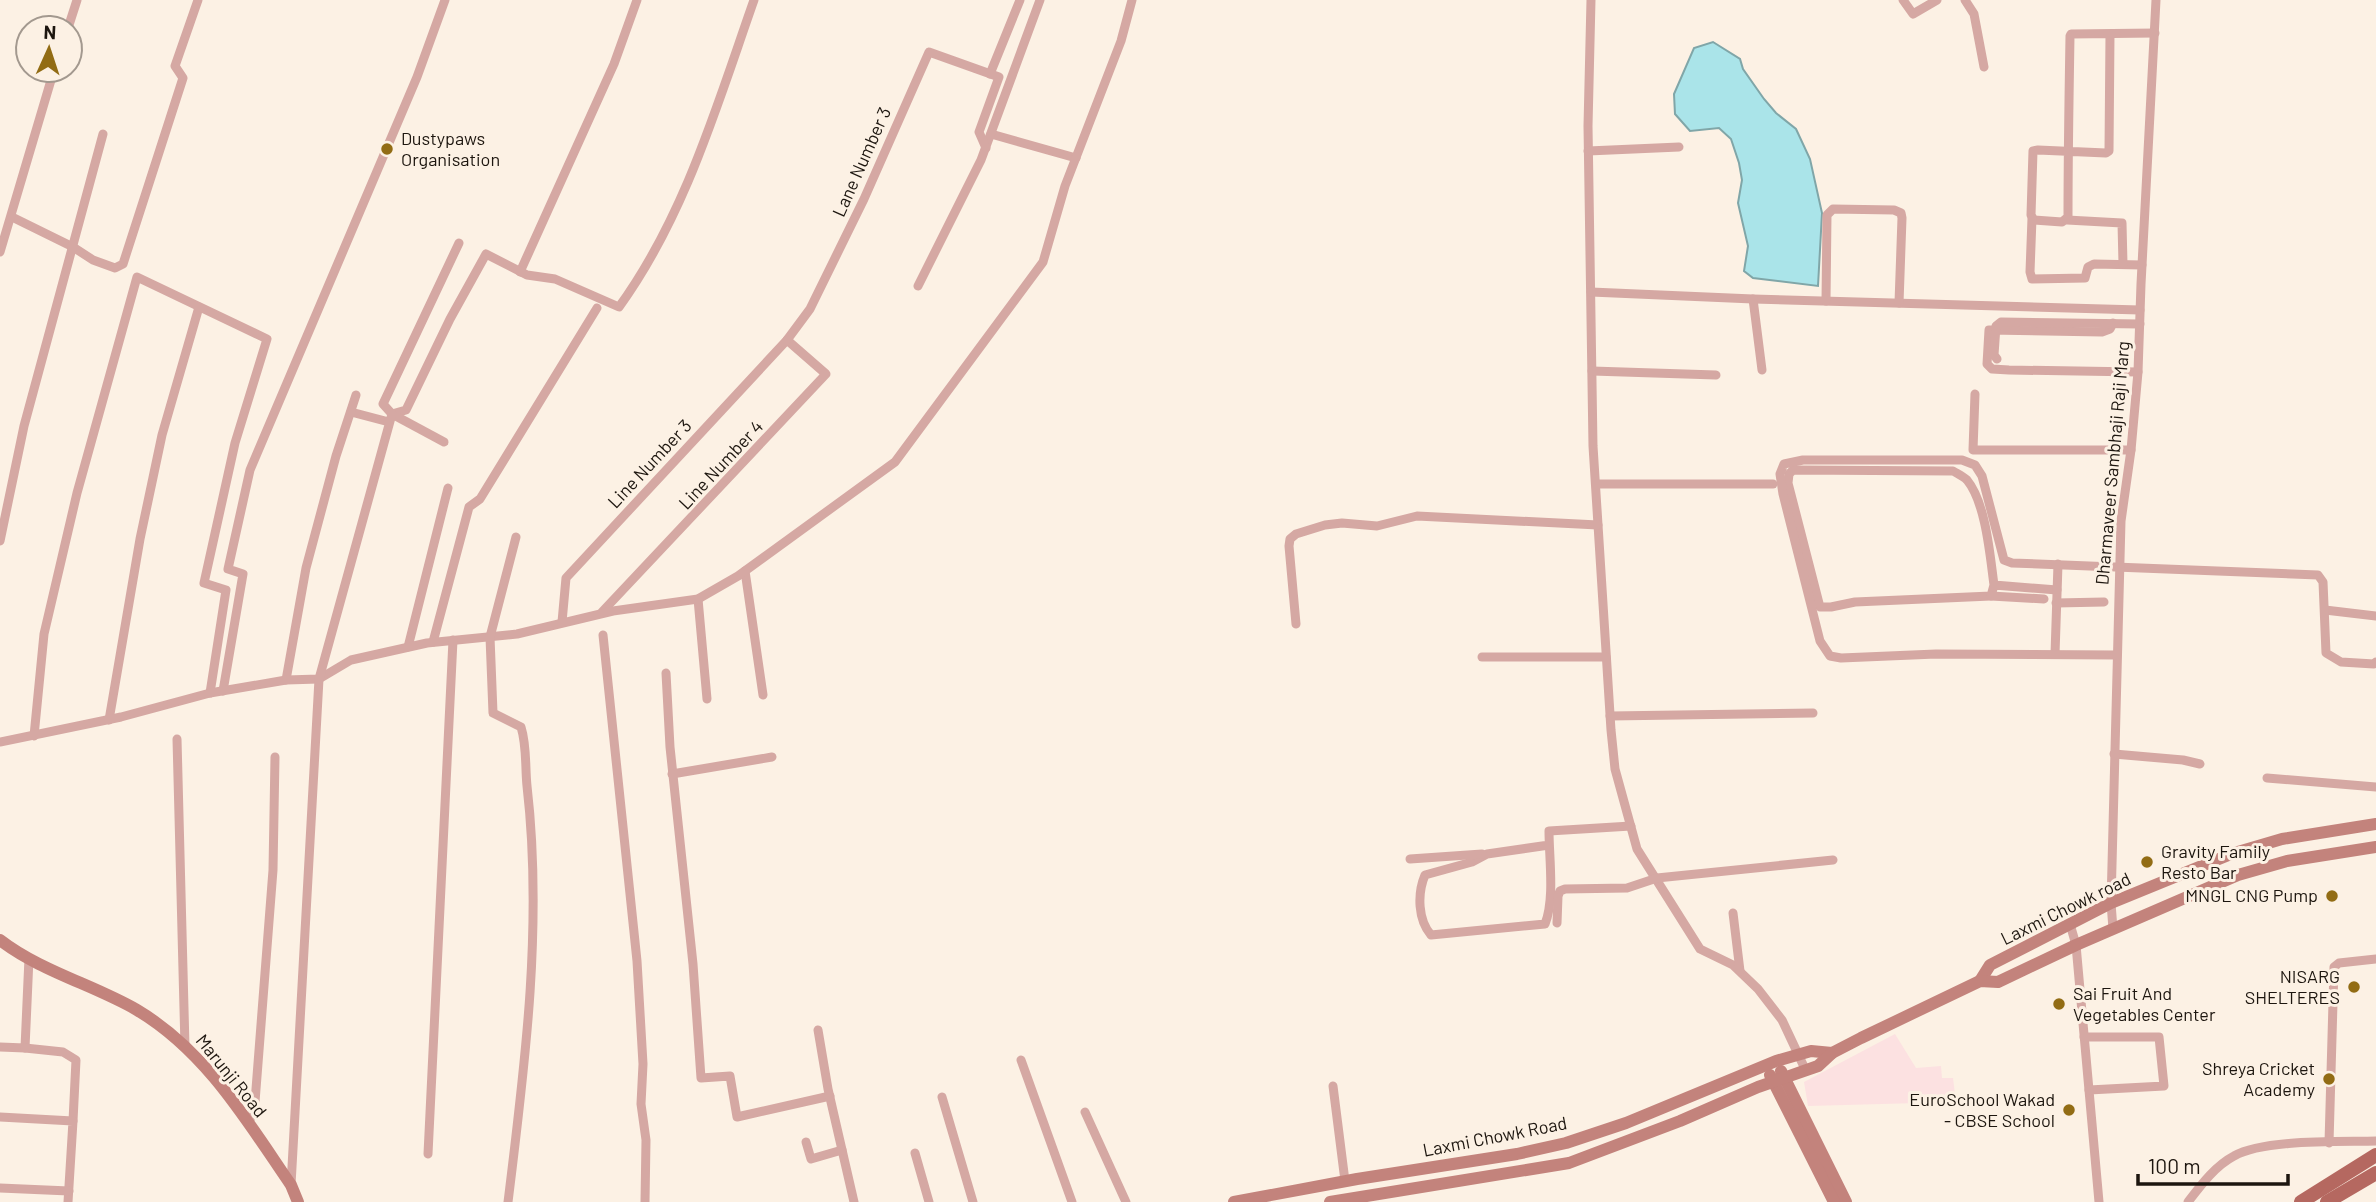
<svg xmlns="http://www.w3.org/2000/svg" width="2376" height="1202" font-family="Barlow,sans-serif">
	<rect width="100%" height="100%" fill="#fcf1e4"/>
	<!-- commercial -->
	<polygon fill="#fce1e1" points="1895,1034 1916,1068 1941,1066 1942,1078 1953,1078 1956,1102 1808,1106 1804,1082"/>
	<!-- water -->
	<polygon fill="#aae4e9" stroke="#80a6a8" stroke-width="2" points="1713,42 1740,59 1743,69 1764,99 1776,113 1796,129 1810,159 1822,213 1818,286 1753,278 1744,271 1748,246 1738,203 1742,180 1739,163 1731,139 1719,128 1690,131 1675,114 1674,94 1694,48"/>
	<g fill="none" stroke-linecap="round" stroke-linejoin="round">
		<!-- street -->
		<g stroke="#d5a8a3" stroke-width="9">
			<polyline points="1591,0 1588,126 1593,446 1611,730 1615,769 1637,849 1700,949 1733,965 1758,989 1782,1020 1806,1071"/>
			<polyline points="1903,0 1913,14 1937,0"/>
			<polyline points="1965,0 1974,14 1984,67"/>
			<polyline points="68,28 77,0"/>
			<path d="M2110,34L2109,151L2106,153L2038,150L2033,151L2031,215L2034,220L2062,222L2068,217C2068,157 2069,96 2070,36L2071,34L2155,33"/>
			<polyline points="990,74 1020,0"/>
			<polyline points="991,134 1076,158"/>
			<polyline points="1588,151 1679,147"/>
			<polyline points="12,217 73,247 93,260 115,268 123,264 183,78 175,66 198,0"/>
			<polyline points="2032,218 2030,272 2032,279 2085,278 2088,267 2094,264 2142,265"/>
			<polyline points="2067,220 2122,223 2123,264"/>
			<polyline points="0,252 54,70"/>
			<polyline points="520,272 614,64 637,0"/>
			<polyline points="918,286 981,160 1040,0"/>
			<polyline points="1591,292 1753,299 2140,310"/>
			<polyline points="1753,299 1762,370"/>
			<polyline points="1826,301 1827,215 1833,209 1894,210 1901,213 1902,218 1899,303"/>
			<polyline points="2113,323 2110,329 2102,332 1989,330 1987,364 1992,369 2009,370 2138,372"/>
			<polyline points="1997,359 1994,355 1996,326 2001,322 2140,324"/>
			<polyline points="1592,371 1716,375"/>
			<polyline points="1975,394 1973,450 2131,450"/>
			<polyline points="351,412 389,422"/>
			<path d="M392,414L406,410L450,319L486,254L527,275L555,279L619,307C685,216 717,105 754,0"/>
			<polyline points="392,414 444,442"/>
			<polyline points="1596,484 1773,484"/>
			<polyline points="0,541 24,426 103,134"/>
			<polyline points="745,571 763,695"/>
			<path d="M1994,585L1991,596L1855,602L1831,607H1820L1788,483L1789,474L1793,470L1953,471C1958,474 1963,476 1967,480C1986,503 1990,556 1994,585L2057,590"/>
			<polyline points="1991,596 2044,599"/>
			<polyline points="698,599 707,699"/>
			<polyline points="2056,603 2104,602"/>
			<polyline points="2325,610 2376,616"/>
			<polyline points="602,612 826,374 787,340"/>
			<polyline points="562,622 566,578 787,340 810,309 864,199 929,52 999,77 979,132 986,148"/>
			<polyline points="1296,624 1289,546 1290,539 1296,534 1325,525 1342,523 1377,526 1417,516 1598,525"/>
			<polyline points="603,635 637,961 643,1064 641,1104 646,1140 645,1202"/>
			<polyline points="433,642 469,507 480,499 597,308"/>
			<polyline points="408,647 448,488"/>
			<polyline points="2055,654 2058,564"/>
			<polyline points="2117,655 1936,654 1841,658 1830,656 1820,641 1783,494 1780,474 1784,464 1803,460 1962,460 1975,465 1982,476 2004,560 2012,563 2318,575 2323,582 2326,653 2341,662 2374,664 2376,662"/>
			<polyline points="1482,657 1606,657"/>
			<polyline points="666,673 670,747 693,964 701,1078 730,1076 737,1117 830,1096"/>
			<polyline points="286,680 306,568 336,456 356,395"/>
			<polyline points="223,691 243,574 228,569 250,470 417,77 445,0"/>
			<polyline points="1610,716 1813,713"/>
			<polyline points="109,720 140,539 162,435 199,307"/>
			<polyline points="34,736 44,634 77,493 137,277 267,339 235,443 204,583 226,590 210,693"/>
			<polyline points="177,739 185,1047"/>
			<polyline points="0,742 121,717 210,693 286,680 319,679 351,660 427,643 517,634 613,611 698,599 738,576 895,462 1043,262 1065,186 1121,41 1132,0"/>
			<polyline points="2114,754 2183,760 2200,764"/>
			<polyline points="672,774 772,757"/>
			<polyline points="2267,778 2376,787"/>
			<path d="M1549,845L1487,854L1472,862L1425,875C1417,894 1418,920 1431,935L1545,924C1555,899 1549,858 1549,831L1631,826"/>
			<polyline points="1410,859 1482,854"/>
			<polyline points="1733,913 1740,971"/>
			<polyline points="1557,923 1558,896 1560,891 1565,889 1627,888 1657,878 1833,860"/>
			<polyline points="2070,924 2076,945 2099,1202"/>
			<polyline points="2113,929 2111,903 2121,521 2131,450 2138,372 2141,284 2156,0"/>
			<polyline points="818,1030 828,1089 854,1202"/>
			<polyline points="2084,1037 2159,1037 2164,1086 2089,1090"/>
			<polyline points="0,1047 25,1048 29,958"/>
			<polyline points="25,1048 63,1052 76,1060 73,1121"/>
			<polyline points="1021,1060 1072,1202"/>
			<polyline points="1333,1086 1345,1181"/>
			<polyline points="942,1097 973,1202"/>
			<polyline points="1085,1112 1126,1202"/>
			<polyline points="0,1117 73,1121 68,1202"/>
			<polyline points="249,1124 255,1102 273,870 275,757"/>
			<polyline points="806,1142 811,1159 842,1150"/>
			<polyline points="2329,1143 2334,967 2339,963 2376,959"/>
			<polyline points="915,1153 929,1202"/>
			<polyline points="428,1154 453,640"/>
			<polyline points="291,1185 319,679 392,414 383,404 459,243"/>
			<polyline points="0,1188 69,1191"/>
			<path d="M508,1202C525,1065 543,924 527,786C525,767 527,746 521,727L493,713L490,637L516,537"/>
			<path d="M2188,1202C2201,1185 2215,1166 2234,1156C2264,1139 2340,1142 2376,1141"/>
		</g>
		<!-- secondary -->
		<g stroke="#c3837c" stroke-width="12">
			<path d="M0,940C40,971 94,985 137,1010C206,1051 247,1121 291,1185L298,1202"/>
			<polyline points="1980,981 1990,965 2111,903 2231,854 2282,839 2376,824"/>
			<polyline points="1781,1071 1846,1202"/>
			<polyline points="1770,1075 1834,1202"/>
			<polyline points="1234,1202 1357,1179 1517,1154 1566,1143 1626,1123 1776,1061 1811,1051 1832,1053"/>
			<polyline points="1330,1202 1569,1163 1680,1121 1758,1087 1818,1066 1832,1053 1861,1038 1980,981 1998,982 2076,945 2238,875 2287,861 2376,847"/>
		</g>
		<!-- primary -->
		<g stroke="#b56860" stroke-width="14">
			<polyline points="2301,1202 2376,1155"/>
			<polyline points="2327,1202 2376,1173"/>
		</g>
	</g>
	<!-- markers -->
	<g fill="#926c14" stroke="#fcf1e4" stroke-width="2.5">
		<circle cx="387" cy="149" r="7"/>
		<circle cx="2147" cy="862" r="7"/>
		<circle cx="2332" cy="896" r="7"/>
		<circle cx="2354" cy="987" r="7"/>
		<circle cx="2059" cy="1004" r="7"/>
		<circle cx="2329" cy="1079" r="7"/>
		<circle cx="2069" cy="1110" r="7"/>
	</g>
	<g text-anchor="middle" stroke-width="6" stroke-linejoin="round" paint-order="stroke">
		<!-- poi labels -->
		<g font-size="18" fill="#1d160f" stroke="#fcf1e4" text-anchor="end">
			<text x="401" y="145" text-anchor="start">Dustypaws<tspan x="401" dy="21">Organisation</tspan></text>
			<text x="2161" y="858" text-anchor="start">Gravity Family<tspan x="2161" dy="21">Resto Bar</tspan></text>
			<text x="2318" y="902">MNGL CNG Pump</text>
			<text x="2340" y="983">NISARG<tspan x="2340" dy="21">SHELTERES</tspan></text>
			<text x="2073" y="1000" text-anchor="start">Sai Fruit And<tspan x="2073" dy="21">Vegetables Center</tspan></text>
			<text x="2315" y="1075">Shreya Cricket<tspan x="2315" dy="21">Academy</tspan></text>
			<text x="2055" y="1106">EuroSchool Wakad<tspan x="2055" dy="21">- CBSE School</tspan></text>
		</g>
		<!-- street labels -->
		<g font-size="18" fill="#1d160f" stroke="#fcf1e4">
			<text transform="translate(862 162) rotate(-66)" y="6">Lane Number 3</text>
			<text transform="translate(2113 463) rotate(-85)" y="6">Dharmaveer Sambhaji Raji Marg</text>
			<text transform="translate(650 464) rotate(-47)" y="6">Line Number 3</text>
			<text transform="translate(721 465) rotate(-47)" y="6">Line Number 4</text>
			<text transform="translate(2066 909) rotate(-26)" y="6">Laxmi Chowk road</text>
			<text transform="translate(231 1076) rotate(51)" y="6">Marunji Road</text>
			<text transform="translate(1495 1137) rotate(-11)" y="6">Laxmi Chowk Road</text>
		</g>
	</g>
	<!-- north arrow -->
	<g transform="translate(49 49) rotate(3)"><circle r="33" fill="#fcf1e4" stroke="#a3998f" stroke-width="2"/>
	<path d="M0-5L12 26L0 18L-12 26Z" fill="#926c14"/>
	<text y="-10" font-size="19" font-weight="bold" text-anchor="middle" fill="#1d160f">N</text>
	</g>
	<!-- scale -->
	<path d="M2138 1174v10h150v-10" fill="none" stroke="#1d160f" stroke-width="3.5"/>
	<text x="2148" y="1174" font-size="21" fill="#1d160f" stroke="#fcf1e4" stroke-width="5" paint-order="stroke">100 m</text>
</svg>
